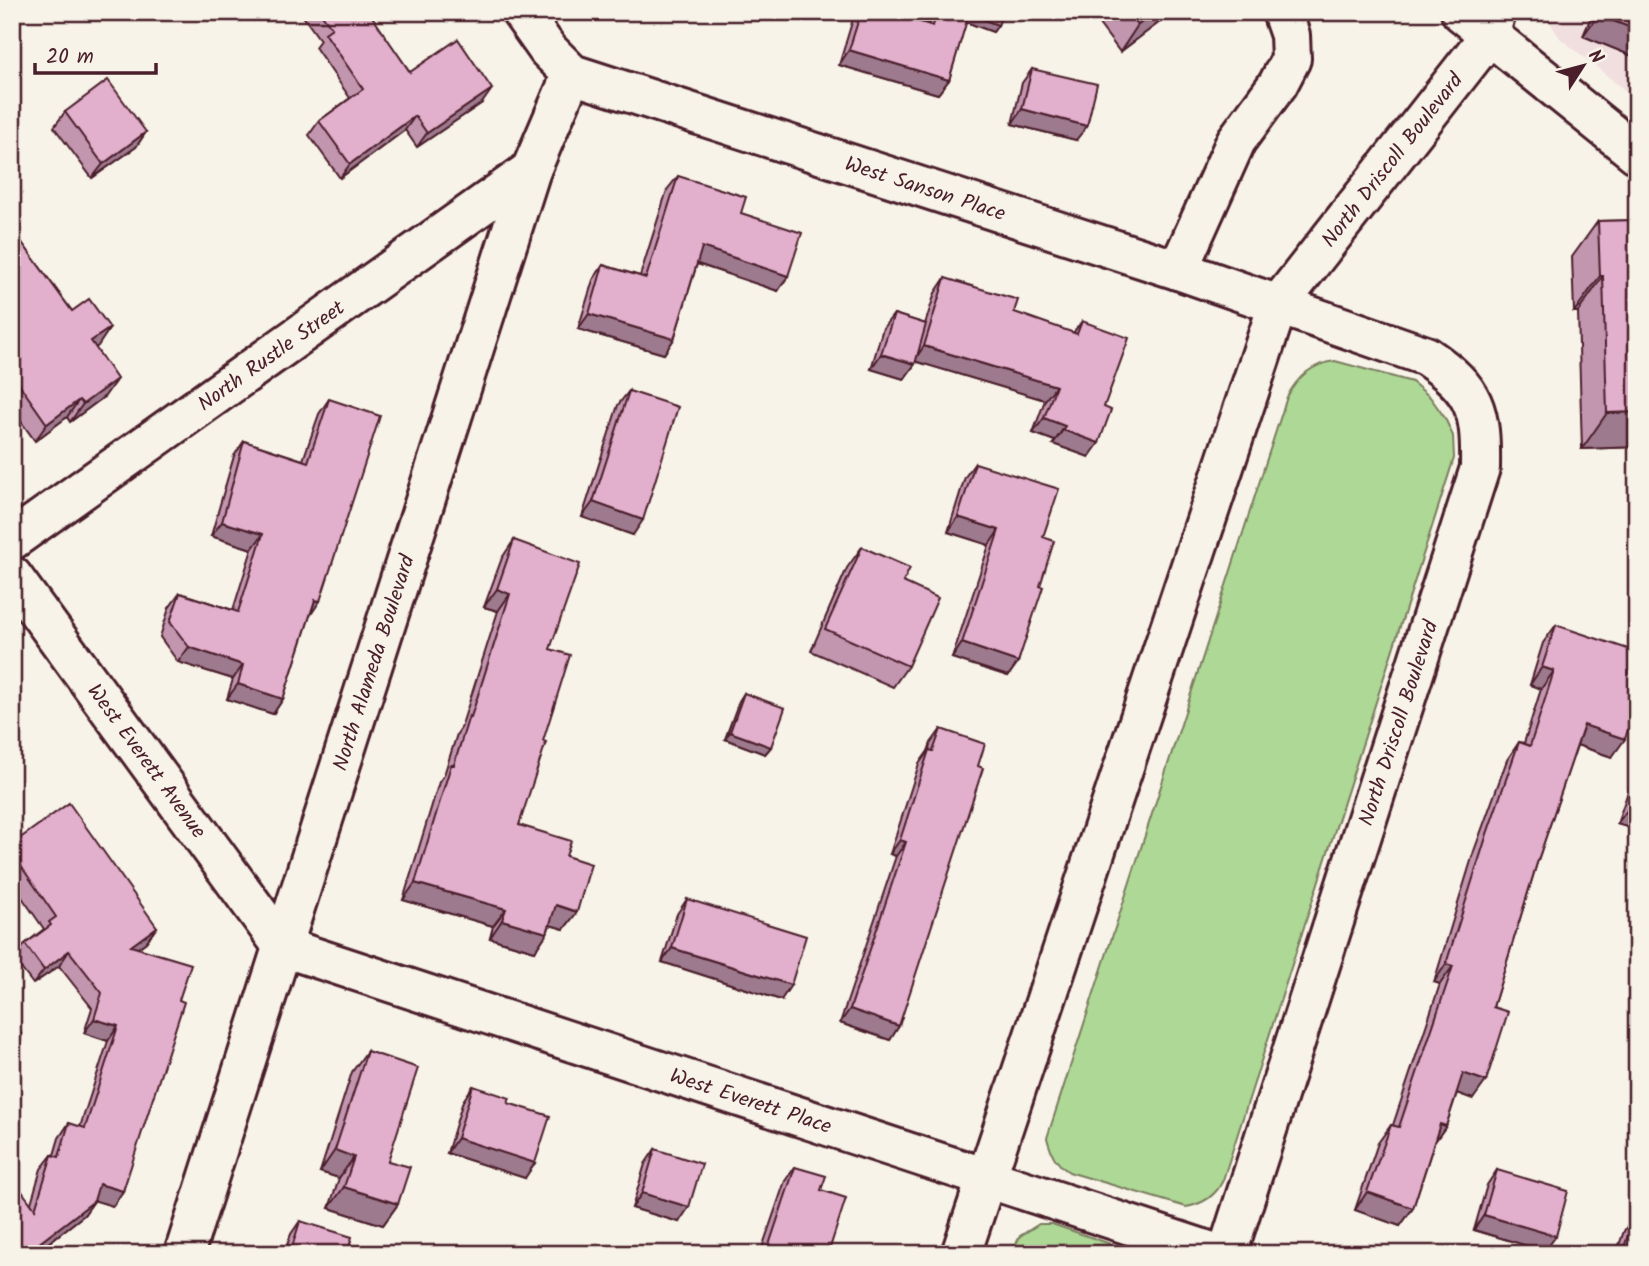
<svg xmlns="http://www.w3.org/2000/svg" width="1649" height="1266" font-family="Kalam,sans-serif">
	<rect width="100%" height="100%" fill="#f7f3e8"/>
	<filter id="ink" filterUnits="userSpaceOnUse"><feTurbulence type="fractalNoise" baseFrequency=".0143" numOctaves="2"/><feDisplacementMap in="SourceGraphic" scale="14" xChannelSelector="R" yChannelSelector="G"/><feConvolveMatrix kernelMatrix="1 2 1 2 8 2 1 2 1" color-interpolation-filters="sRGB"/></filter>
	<g filter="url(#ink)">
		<!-- built -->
		<polygon fill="#f1dfe0" points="1547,12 1637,12 1637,100 1560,38 1552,26"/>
		<!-- green -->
		<g fill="#add895" stroke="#7c7c60" stroke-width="2">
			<path d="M1335,361L1412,382L1430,397L1445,418L1453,436L1454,458L1223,1180C1216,1196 1203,1204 1186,1207L1069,1172C1055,1163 1051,1153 1047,1138L1287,397C1298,376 1312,364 1335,361Z"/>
			<polygon points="1039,1224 1052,1224 1140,1254 1011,1254 1020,1236"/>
		</g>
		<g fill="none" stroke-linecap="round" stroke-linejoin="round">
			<!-- minor casing -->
			<g stroke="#4a1f2b" stroke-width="44">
				<g id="minor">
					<path id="s1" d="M521,12L548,50L572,74L1178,270L1426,356C1476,390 1481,410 1480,468L1227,1254"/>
					<polyline points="1461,12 1637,154"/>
					<polyline points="1178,270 1236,141 1278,84 1291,59 1290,35 1282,12"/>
					<path id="s2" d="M12,540L531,170"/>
					<path id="s3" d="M12,576L283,947L1218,1254"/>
					<path id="s4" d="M184,1254L531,170L572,74"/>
				</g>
			</g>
			<!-- major casing -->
			<g stroke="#4a1f2b" stroke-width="44">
				<g id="major">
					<path id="s5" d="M961,1254L1278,305L1489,36L1496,12"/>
				</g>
			</g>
			<!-- minor -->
			<use href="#minor" stroke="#f7f3e8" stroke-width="38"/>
			<!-- major -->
			<use href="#major" stroke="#f7f3e8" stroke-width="38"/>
		</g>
		<!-- wall -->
		<g fill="#c296af" stroke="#4a1f2b" stroke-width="2">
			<polygon points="300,12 373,12 370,15 410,72 482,103 417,147 405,130 340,178 309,135 319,121 350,98 315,47 320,40"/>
			<polygon points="858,12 889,12 929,24 937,12 964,20 967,12 1003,12 998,25 993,32 966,22 949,80 938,94 839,65 853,19"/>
			<polygon points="1090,12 1173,12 1120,52"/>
			<polygon points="1593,12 1637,12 1637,58 1583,36"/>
			<polygon points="1032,69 1076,140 1012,124 1022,83"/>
			<polygon points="65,112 146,132 136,147 92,178 54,127"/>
			<polygon points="678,176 741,213 788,276 778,291 697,264 674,339 664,354 578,329 593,280 603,265 640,276 667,190"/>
			<polygon points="1637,220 1637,447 1582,449 1578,312 1574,312 1572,257 1598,221"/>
			<polygon points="12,229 72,311 110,328 95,347 105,396 70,422 67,417 35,441 12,409"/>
			<polygon points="945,278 1014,312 1073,333 1082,321 1104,407 1089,457 1053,444 1055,441 1033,433 1045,400 915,361 915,364 904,379 871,369 883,328 894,314 925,324 935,293"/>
			<polygon points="629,391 633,535 582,517 618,405"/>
			<polygon points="329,399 310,615 283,699 273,714 227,699 233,679 178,662 160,637 169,608 180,593 233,610 252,549 211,536 234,456 244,441 303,460 319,414"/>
			<polygon points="975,463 1043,537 1040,586 1018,662 1008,676 952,658 989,545 948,532 965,477"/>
			<polygon points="514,540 550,649 543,741 519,825 566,856 577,912 564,929 550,925 547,933 535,951 490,938 493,926 403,900 439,782 444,775 457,734 461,728 498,611 484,607 502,558"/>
			<polygon points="862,547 903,582 908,666 893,687 811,651 847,568"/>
			<polygon points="1637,564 1637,588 1629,585"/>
			<polygon points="1556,625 1612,757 1577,745 1537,863 1493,1007 1473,1099 1457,1093 1446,1126 1434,1143 1413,1208 1400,1226 1355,1210 1378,1143 1391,1125 1393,1125 1440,984 1434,982 1474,851 1507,760 1519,742 1524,743 1541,689 1530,685 1543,643"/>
			<polygon points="744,693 771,747 765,754 725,739 739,701"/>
			<polygon points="941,729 899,1026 890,1040 840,1023 896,856 890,854 919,764 928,751 931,743"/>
			<polygon points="1637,765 1637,830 1617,824"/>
			<polygon points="12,844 157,927 146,942 138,948 179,1000 123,1191 113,1206 95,1200 84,1215 34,1254 31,1203 41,1169 52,1155 54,1155 59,1138 69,1123 80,1127 108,1041 84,1033 92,1008 59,966 33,984 14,959 25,944 44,929 12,883"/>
			<polygon points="687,899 781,1000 662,962 677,914"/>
			<polygon points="367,1051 388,1161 398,1204 383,1225 329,1208 339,1178 320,1172 352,1072"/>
			<polygon points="473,1086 508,1103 525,1178 447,1153 463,1101"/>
			<polygon points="655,1149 679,1222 632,1208 645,1164"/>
			<polygon points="795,1167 821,1190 828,1254 760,1254 785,1181"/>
			<polygon points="1497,1170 1545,1251 1474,1230 1487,1185"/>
			<polygon points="1634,1216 1637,1254 1616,1254 1624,1231"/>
			<polygon points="300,1221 347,1254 284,1254 291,1234"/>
		</g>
		<!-- shaded-wall -->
		<g fill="#9e7a8f" stroke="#4a1f2b" stroke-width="2">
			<polygon points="1156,12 1173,12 1120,52 1138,25"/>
			<polygon points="969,14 998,25 993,32 963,21"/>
			<polygon points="1598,15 1637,30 1637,58 1583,36"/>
			<polygon points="849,50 949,80 938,94 839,65"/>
			<polygon points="492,89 482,103 417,147 427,133"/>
			<polygon points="1022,109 1087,126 1076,140 1012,124"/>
			<polygon points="415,116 405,130 340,178 350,164"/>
			<polygon points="146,132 136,147 92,178 103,164"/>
			<polygon points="702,247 788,276 778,291 692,262"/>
			<polygon points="1600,276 1603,276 1578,312 1574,312"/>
			<polygon points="589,314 674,339 664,354 578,329"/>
			<polygon points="110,328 98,346 79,359 91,341"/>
			<polygon points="924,346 1056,386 1045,400 914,361"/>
			<polygon points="881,354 915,364 904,379 871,369"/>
			<polygon points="117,379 105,396 70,422 83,404"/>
			<polygon points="79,400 67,417 35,441 47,424"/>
			<polygon points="1637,412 1637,447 1582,449 1607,413"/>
			<polygon points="1044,418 1065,426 1055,441 1033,433"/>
			<polygon points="1063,430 1099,443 1089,457 1053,444"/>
			<polygon points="593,502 643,520 633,535 582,517"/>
			<polygon points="958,517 999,530 989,545 948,532"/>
			<polygon points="222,522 263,534 252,549 211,536"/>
			<polygon points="1637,573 1637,588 1629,585"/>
			<polygon points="497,589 510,594 498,611 484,607"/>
			<polygon points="315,600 320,601 310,616"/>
			<polygon points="962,643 1018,662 1008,676 952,658"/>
			<polygon points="189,647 243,665 233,679 178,662"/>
			<polygon points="1542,667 1554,671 1541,689 1530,685"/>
			<polygon points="238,684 283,699 273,714 227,699"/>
			<polygon points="1584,725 1625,739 1612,757 1571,743"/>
			<polygon points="730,732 771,747 765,754 725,739"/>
			<polygon points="1628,809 1637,812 1637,830 1617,824"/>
			<polygon points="900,840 906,842 896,856 890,854"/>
			<polygon points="415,883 506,909 493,926 403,900"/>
			<polygon points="556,905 577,912 564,929 543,923"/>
			<polygon points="502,920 547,933 535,951 490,938"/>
			<polygon points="157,927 146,942 120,961 131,946"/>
			<polygon points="672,948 791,985 781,1000 662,962"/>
			<polygon points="69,951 59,966 33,984 44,970"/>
			<polygon points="1446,964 1453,966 1440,984 1434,982"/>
			<polygon points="850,1009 899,1026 890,1040 840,1023"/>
			<polygon points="94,1019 118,1026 108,1041 84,1033"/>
			<polygon points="22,1035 12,1049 12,1042"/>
			<polygon points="1463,1073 1486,1081 1473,1099 1451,1091"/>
			<polygon points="1440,1124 1446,1126 1433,1144"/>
			<polygon points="457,1138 535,1163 525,1178 447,1153"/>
			<polygon points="335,1150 354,1157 339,1178 320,1172"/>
			<polygon points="99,1184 123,1191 113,1206 89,1199"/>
			<polygon points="344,1187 398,1204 383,1225 329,1208"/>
			<polygon points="1367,1192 1413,1208 1400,1226 1355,1210"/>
			<polygon points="642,1193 689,1207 679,1222 632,1208"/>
			<polygon points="94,1201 84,1215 34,1254 25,1254"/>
			<polygon points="1484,1215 1556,1236 1545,1251 1474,1230"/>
		</g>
		<!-- building -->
		<g fill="#e2afcc" stroke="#4a1f2b" stroke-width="2">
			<polygon points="320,12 369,12 410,72 458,39 492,89 427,133 415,116 350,164 319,121 363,89 325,33 332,28"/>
			<polygon points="861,12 889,12 933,26 937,12 967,20 949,80 849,50"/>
			<polygon points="969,12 1003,12 998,25 969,14"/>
			<polygon points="1129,12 1156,12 1138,25"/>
			<polygon points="1599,12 1637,12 1637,30 1598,15"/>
			<polygon points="1032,69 1097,84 1087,126 1022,109"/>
			<polygon points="108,80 146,132 103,164 65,112"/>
			<polygon points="678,176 746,197 741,213 802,233 788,276 702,247 674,339 589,314 603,265 646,278"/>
			<polygon points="1637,220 1637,412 1607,413 1603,276 1600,276 1598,221"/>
			<polygon points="12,229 72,311 89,299 110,328 91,341 117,379 83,404 79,400 47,424 12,374"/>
			<polygon points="945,278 1018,300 1014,312 1077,334 1082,321 1129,338 1104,407 1111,410 1099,443 1063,430 1065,426 1044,418 1056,386 924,346"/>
			<polygon points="894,314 926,324 915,364 881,354"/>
			<polygon points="629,391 678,407 643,520 593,502"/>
			<polygon points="329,399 380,416 320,601 315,600 283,699 238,684 243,665 189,647 170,622 180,593 238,612 263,534 222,522 244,441 308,462"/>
			<polygon points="975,463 1059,489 1043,537 1054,541 1040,586 1043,587 1018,662 962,643 999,530 958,517"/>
			<polygon points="514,540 580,564 550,649 570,655 543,741 546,742 519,825 571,841 566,856 591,864 577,912 556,905 547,933 502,920 506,909 415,883 451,765 454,765 469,716 471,717 510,594 497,589"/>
			<polygon points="862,547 910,568 903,582 938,598 908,666 825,629"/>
			<polygon points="1556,625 1637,652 1637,702 1625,739 1584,725 1537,863 1493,1007 1508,1012 1486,1081 1463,1073 1446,1126 1440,1124 1413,1208 1367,1192 1391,1125 1399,1127 1453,966 1446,964 1487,834 1519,742 1530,746 1554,671 1542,667"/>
			<polygon points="744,693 785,708 771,747 730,732"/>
			<polygon points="941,729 985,744 978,766 983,768 899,1026 850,1009 906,842 900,840 929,750 933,751"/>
			<polygon points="1637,781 1637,812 1628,809"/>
			<polygon points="69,803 157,927 131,946 191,964 179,1000 184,1002 123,1191 99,1184 94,1201 25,1254 12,1254 12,1178 35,1209 52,1155 59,1157 69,1123 85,1128 118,1026 94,1019 102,993 69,951 44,970 25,944 51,925 49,922 56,917 12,853 12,844"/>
			<polygon points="687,899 806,936 791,985 672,948"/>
			<polygon points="12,1021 22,1035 12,1042"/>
			<polygon points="367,1051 418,1068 388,1161 410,1167 398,1204 344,1187 354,1157 335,1150"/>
			<polygon points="473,1086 510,1098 508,1103 550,1116 535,1163 457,1138"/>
			<polygon points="655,1149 702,1164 689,1207 642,1193"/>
			<polygon points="795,1167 826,1176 821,1190 846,1198 828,1254 766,1254"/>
			<polygon points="1497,1170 1568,1191 1556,1236 1484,1215"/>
			<polygon points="1634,1216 1637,1217 1637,1254 1622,1254"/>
			<polygon points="300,1221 352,1237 347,1254 290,1254"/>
		</g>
	</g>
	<g text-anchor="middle" stroke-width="5" stroke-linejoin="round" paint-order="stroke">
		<!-- street labels -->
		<g font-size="21" fill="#4a1f2b" stroke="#f7f3e8">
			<text dy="7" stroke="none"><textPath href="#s5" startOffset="1185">North Driscoll Boulevard</textPath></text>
			<text dy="7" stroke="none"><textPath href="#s1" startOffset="452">West Sanson Place</textPath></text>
			<text dy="7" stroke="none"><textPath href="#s2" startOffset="318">North Rustle Street</textPath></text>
			<text dy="7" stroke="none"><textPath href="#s4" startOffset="621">North Alameda Boulevard</textPath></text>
			<text transform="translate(1398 723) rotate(-72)" y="7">North Driscoll Boulevard</text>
			<text dy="7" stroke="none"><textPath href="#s3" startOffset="229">West Everett Avenue</textPath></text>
			<text dy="7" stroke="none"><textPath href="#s3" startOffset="952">West Everett Place</textPath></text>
		</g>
	</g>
	<!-- margin -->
	<rect width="1649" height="1266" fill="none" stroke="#f7f3e8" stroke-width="42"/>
	<rect x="21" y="21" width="1607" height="1224" fill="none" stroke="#4a1f2b" stroke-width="2.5" filter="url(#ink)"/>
	<!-- north arrow -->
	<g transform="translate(1583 66) rotate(54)" stroke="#f7f3e8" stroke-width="5" paint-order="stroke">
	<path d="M0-5L12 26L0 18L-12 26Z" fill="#4a1f2b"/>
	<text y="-10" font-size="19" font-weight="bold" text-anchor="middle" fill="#4a1f2b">N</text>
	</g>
	<!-- scale -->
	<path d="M35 63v10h121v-10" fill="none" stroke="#4a1f2b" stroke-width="3.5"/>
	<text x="46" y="63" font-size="21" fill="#4a1f2b" stroke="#f7f3e8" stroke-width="5" paint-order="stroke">20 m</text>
</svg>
